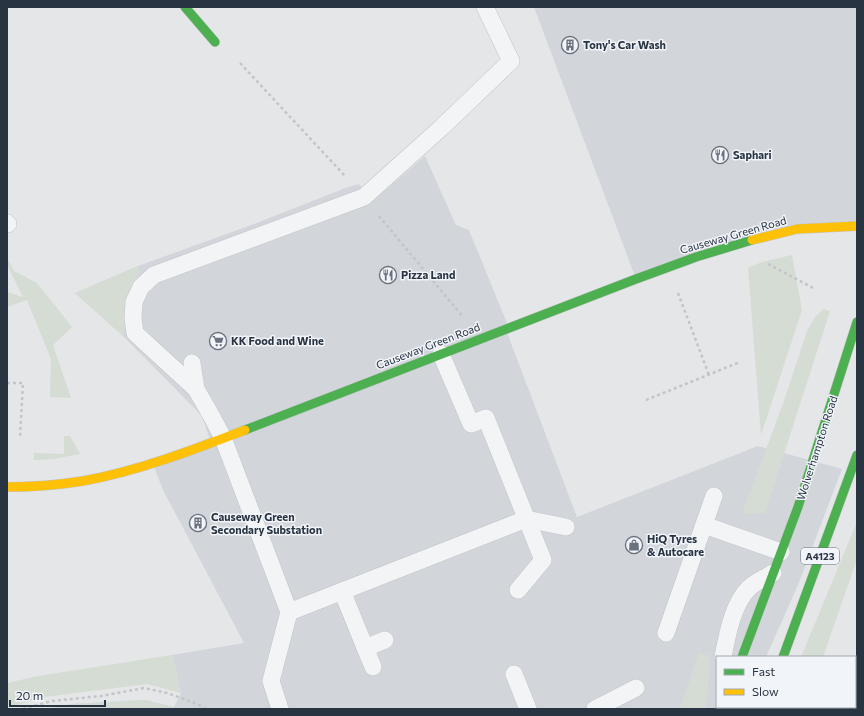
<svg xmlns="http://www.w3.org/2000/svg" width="864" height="716" font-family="Commissioner,sans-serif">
	<rect width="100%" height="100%" fill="#e4e6e8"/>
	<!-- built -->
	<g fill="#d2d6db">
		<polygon points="534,7 857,7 857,226 797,229 636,279"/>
		<polygon points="425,156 456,225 469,230 509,328 506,330 577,517 758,446 842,469 798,585 766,657 717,657 717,707 748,707 747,709 48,709 71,704 145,700 174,707 181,693 172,655 244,643 163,490 152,462 211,443 202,416 120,333 75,293 138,266 254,224 348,187 359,184 374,200"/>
	</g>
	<!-- green -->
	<g fill="#d5dcd4">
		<polygon points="792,255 802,310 761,435 748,268 762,262"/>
		<polygon points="7,258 14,271 37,283 72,327 53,345 71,398 50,397 51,359 27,300 7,307 7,292 23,297 7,265"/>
		<path d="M138,266L140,273C126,294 125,313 124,337L75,293Z"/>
		<polygon points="824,309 830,311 765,513 742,514 785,398 807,331 815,317"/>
		<polygon points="64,436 70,436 80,454 53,459 34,460 34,453 64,454"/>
		<polygon points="857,522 857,559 823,657 801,657"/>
		<polygon points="699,653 710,656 707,701 704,709 680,709"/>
		<polygon points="172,655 181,693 147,684 44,697 7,708 7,683 38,676"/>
		<polygon points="145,700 180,709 48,709 71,704"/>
	</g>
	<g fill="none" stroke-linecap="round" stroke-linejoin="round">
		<!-- lane casing -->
		<g stroke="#c2c4c6" stroke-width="18">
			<g id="lane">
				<polyline points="485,7 511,61 442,127 364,197 154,275 141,287 134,302 133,318 135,333 196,389 212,417 223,438 289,612 526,519 566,527"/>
				<polyline points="7,223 8,224"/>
				<polyline points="441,354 471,424 486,418 543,560 518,590"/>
				<polyline points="192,363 196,389"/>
				<polyline points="704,525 781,552"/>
				<polyline points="342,591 373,667"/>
				<polyline points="666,633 714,496"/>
				<polyline points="365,648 385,640"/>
				<path d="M723,657C727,636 733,603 749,588C755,582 765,578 773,573"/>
				<polyline points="514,674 528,709"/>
				<polyline points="780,707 786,709"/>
				<polyline points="280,709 271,681 289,612"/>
				<polyline points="595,709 636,688"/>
			</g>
		</g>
		<!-- fast casing -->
		<g stroke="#c2c4c6" stroke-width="10">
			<g id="fast">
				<polyline points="185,7 215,42"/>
				<polyline points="245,430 636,279 696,257 752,240"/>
				<polyline points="742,657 798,507 857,322"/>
				<polyline points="783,657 857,455"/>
				<polyline points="764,709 765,707"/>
			</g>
		</g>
		<!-- slow casing -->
		<g stroke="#c2c4c6" stroke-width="10">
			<g id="slow">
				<polyline points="752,240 797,229 857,226"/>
				<path d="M7,487C32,487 58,485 83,481C138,471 193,450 245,430"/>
				<polyline points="723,707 723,709"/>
			</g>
		</g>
		<!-- path -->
		<g stroke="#c3c5c8" stroke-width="2.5" stroke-dasharray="3 3" stroke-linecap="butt">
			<polyline points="240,63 346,177"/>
			<polyline points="379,216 463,317"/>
			<polyline points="768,264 815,289"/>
			<polyline points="678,293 709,375"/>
			<polyline points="7,383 23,383 20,438"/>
			<polyline points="646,400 740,362"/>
			<polyline points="855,690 857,688"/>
			<polyline points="23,709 52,701 101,696 144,688 167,693 195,703 206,709"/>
			<polyline points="821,709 828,707"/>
		</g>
		<!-- lane -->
		<use href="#lane" stroke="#f3f4f5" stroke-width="17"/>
		<!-- fast -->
		<use href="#fast" stroke="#4caf50" stroke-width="9"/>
		<!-- slow -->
		<use href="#slow" stroke="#ffc107" stroke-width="9"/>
	</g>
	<!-- icons -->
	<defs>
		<g id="building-ring" transform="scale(0.9)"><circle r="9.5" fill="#f1f4f8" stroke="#6a727d" stroke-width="1.5"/><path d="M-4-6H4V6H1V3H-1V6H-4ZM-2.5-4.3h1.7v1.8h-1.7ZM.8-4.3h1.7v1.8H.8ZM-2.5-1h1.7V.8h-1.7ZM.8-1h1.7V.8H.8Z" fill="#6a727d"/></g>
		<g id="restaurant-ring" transform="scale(0.9)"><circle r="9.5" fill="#f1f4f8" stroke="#6a727d" stroke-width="1.5"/><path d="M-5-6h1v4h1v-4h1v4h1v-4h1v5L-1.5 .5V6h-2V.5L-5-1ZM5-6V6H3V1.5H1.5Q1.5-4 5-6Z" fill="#6a727d"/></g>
		<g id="supermarket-ring" transform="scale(0.9)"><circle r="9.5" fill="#f1f4f8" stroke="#6a727d" stroke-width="1.5"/><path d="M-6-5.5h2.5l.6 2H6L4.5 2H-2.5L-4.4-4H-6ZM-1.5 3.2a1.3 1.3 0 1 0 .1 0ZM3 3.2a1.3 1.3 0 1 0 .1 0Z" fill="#6a727d"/></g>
		<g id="shop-ring" transform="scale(0.9)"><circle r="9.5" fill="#f1f4f8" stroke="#6a727d" stroke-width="1.5"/><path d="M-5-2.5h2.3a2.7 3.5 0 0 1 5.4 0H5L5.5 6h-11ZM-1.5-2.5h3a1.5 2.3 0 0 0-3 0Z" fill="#6a727d"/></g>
	</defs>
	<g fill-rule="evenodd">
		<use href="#building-ring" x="570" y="45"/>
		<use href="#restaurant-ring" x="720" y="155"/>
		<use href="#restaurant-ring" x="388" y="275"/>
		<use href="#supermarket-ring" x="218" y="341"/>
		<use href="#building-ring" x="198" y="523"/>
		<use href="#shop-ring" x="634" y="545"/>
	</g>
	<g text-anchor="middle" stroke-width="3" stroke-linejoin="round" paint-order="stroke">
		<!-- shield labels -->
		<rect fill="#f1f4f8" stroke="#656e79" stroke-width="1" x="801" y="548" width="38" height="16" rx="3"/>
		<g font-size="10" font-weight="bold" fill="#293443">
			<text x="820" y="560">A4123</text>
		</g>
		<!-- poi labels -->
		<g font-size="11" font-weight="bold" fill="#293443" stroke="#f1f4f8" text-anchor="start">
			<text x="583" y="49">Tony's Car Wash</text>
			<text x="733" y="159">Saphari</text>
			<text x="401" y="279">Pizza Land</text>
			<text x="231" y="345">KK Food and Wine</text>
			<text x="211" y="521">Causeway Green<tspan x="211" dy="13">Secondary Substation</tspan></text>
			<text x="647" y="543">HiQ Tyres<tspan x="647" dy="13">&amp; Autocare</tspan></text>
		</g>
		<!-- street labels -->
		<g font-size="11" fill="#293443" stroke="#f1f4f8">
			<text transform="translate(733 235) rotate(-16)" y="4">Causeway Green Road</text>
			<text transform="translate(428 346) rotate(-21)" y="4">Causeway Green Road</text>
			<text transform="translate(817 448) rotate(-72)" y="4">Wolverhampton Road</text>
		</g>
	</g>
	<!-- border -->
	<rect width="864" height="716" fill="none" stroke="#293443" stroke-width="16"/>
	<!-- legend -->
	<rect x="716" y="656" width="140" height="52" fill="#f1f4f8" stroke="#a1a7b0"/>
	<rect x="724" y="669" width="20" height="6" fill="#4caf50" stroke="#a1a7b0"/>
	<text x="752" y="676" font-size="12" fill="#293443">Fast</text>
	<rect x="724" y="689" width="20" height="6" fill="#ffc107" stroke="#a1a7b0"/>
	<text x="752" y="696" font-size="12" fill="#293443">Slow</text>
	<!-- scale -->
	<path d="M10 700v6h95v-6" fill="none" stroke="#293443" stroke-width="2"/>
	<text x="16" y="700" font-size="12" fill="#293443" stroke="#f1f4f8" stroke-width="3" paint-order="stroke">20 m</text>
</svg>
